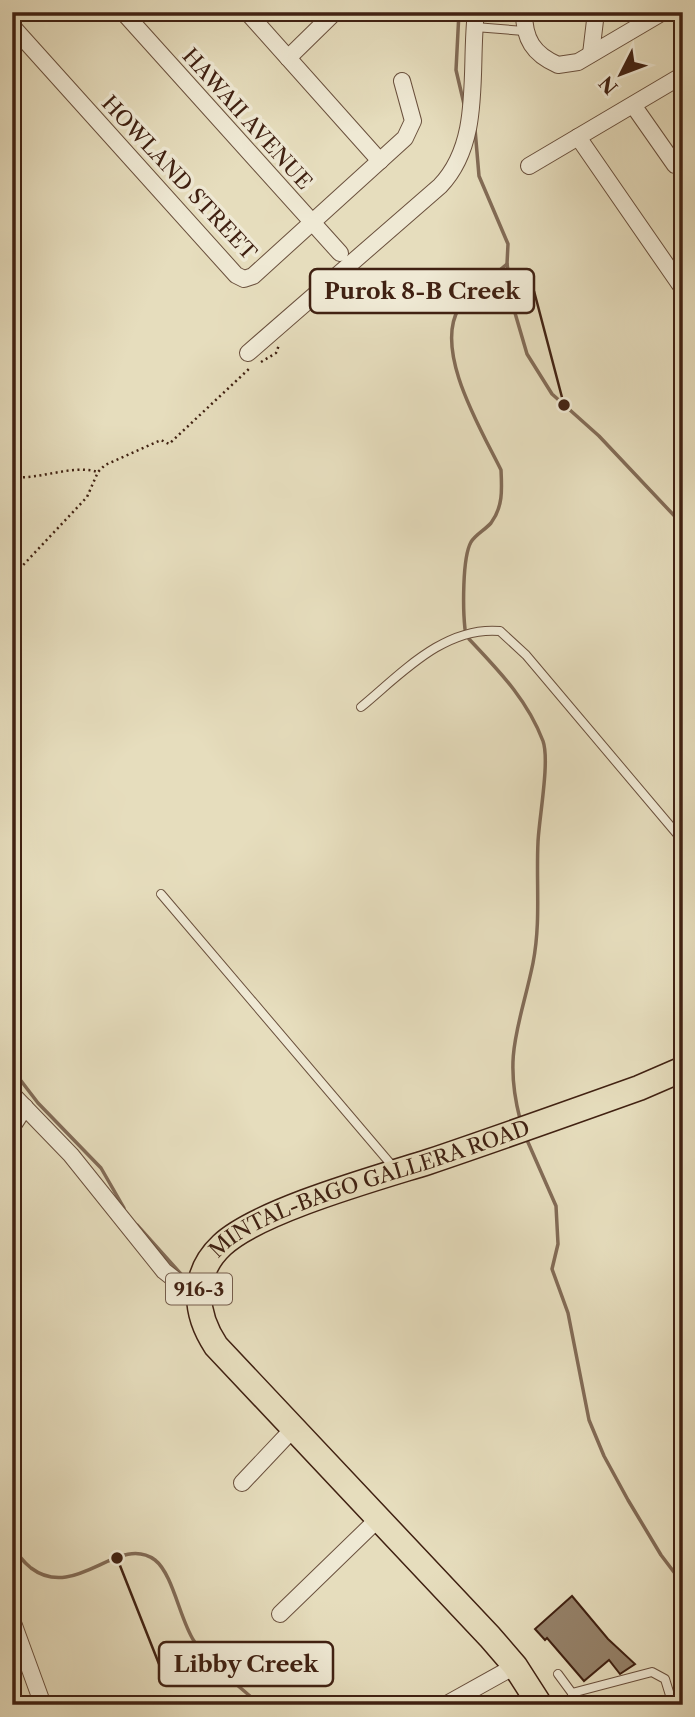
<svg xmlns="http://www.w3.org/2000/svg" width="695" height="1717" font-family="'Libre Caslon Text',serif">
	<rect width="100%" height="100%" fill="#e6ddbd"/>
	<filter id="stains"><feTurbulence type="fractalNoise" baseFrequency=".00286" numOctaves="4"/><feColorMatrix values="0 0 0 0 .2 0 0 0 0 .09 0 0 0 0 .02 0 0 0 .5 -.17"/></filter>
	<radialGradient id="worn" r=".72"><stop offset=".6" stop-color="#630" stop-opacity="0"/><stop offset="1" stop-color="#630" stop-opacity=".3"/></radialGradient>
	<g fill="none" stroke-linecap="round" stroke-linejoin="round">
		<!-- stream -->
		<g stroke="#826b56" stroke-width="3.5">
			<polyline points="459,12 456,70 464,104"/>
			<polyline points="475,129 479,176 508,244 507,264 515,313 527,354 552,394 599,436 683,525"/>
			<path d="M465,629C463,611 462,558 471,542C476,534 485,530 491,523C503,507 502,490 501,470C482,431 433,351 459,308C470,291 491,278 507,264"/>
			<path d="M469,639C499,671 527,699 543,741C550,761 539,818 538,842C536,883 541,922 533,963C520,1026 503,1053 520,1119"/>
			<polyline points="12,1069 38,1103 101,1168 124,1208"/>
			<polyline points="527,1140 556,1206 558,1244 552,1269 568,1313 589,1420 604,1456 628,1500 661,1555 683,1584"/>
			<polyline points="137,1225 181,1274"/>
			<path d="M12,1495C18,1511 8,1530 14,1547C17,1554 25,1563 31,1568C76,1602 118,1533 155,1560C173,1574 180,1620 194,1641C208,1663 232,1680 251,1697L254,1705"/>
		</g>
	</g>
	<!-- building -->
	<polygon fill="#96836b" stroke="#402112" stroke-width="2" points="572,1596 608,1639 635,1664 620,1674 609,1660 584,1681 547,1638 545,1640 535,1629"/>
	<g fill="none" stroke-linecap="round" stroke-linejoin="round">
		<!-- lane casing -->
		<g stroke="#6a503d" stroke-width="10">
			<g id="lane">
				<polyline points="475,27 524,31"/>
				<path d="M361,707C401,674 444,626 500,631L526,655L683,841"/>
				<polyline points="161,894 395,1169"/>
				<polyline points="558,1674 572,1693 575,1705"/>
				<polyline points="572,1693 652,1672 665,1679 673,1705"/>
			</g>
		</g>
		<!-- street casing -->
		<g stroke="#6a503d" stroke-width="18">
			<g id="street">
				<polyline points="123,12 340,253"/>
				<polyline points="247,12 380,161"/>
				<path d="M524,12C524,39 533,54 558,65L578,62L663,12"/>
				<polyline points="12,26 236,275 244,279 253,276 405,138 413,121 402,81"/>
				<polyline points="591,54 596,12"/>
				<polyline points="288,58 335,12"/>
				<polyline points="633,105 675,165"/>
				<polyline points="578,137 683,289"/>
				<polyline points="529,166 683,75"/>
				<path d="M248,353L440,186C483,141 469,70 476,12"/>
				<polyline points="12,1094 71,1155 164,1271 197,1297"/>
				<polyline points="12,1127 25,1107"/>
				<polyline points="242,1483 292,1430"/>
				<polyline points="280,1614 378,1519"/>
				<polyline points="12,1620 43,1705"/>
				<polyline points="445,1705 515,1666"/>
			</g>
		</g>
		<!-- primary casing -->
		<g stroke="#402112" stroke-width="27">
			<g id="primary">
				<path id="s1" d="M540,1705L515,1666L490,1637L216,1346C194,1313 191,1274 222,1245C258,1211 377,1178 428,1162C499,1138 569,1113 639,1088L683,1069"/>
			</g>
		</g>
		<!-- path -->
		<g stroke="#402112" stroke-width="2.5" stroke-dasharray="2 3.5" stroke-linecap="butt">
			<polyline points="261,362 276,353 279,345"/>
			<path d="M12,477C41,480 71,464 98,472"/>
			<polyline points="12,577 87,497 98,472 105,465 161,440 169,444 251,367"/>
		</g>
		<!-- lane -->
		<use href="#lane" stroke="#efe9d4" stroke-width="8"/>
		<!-- street -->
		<use href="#street" stroke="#efe9d4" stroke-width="16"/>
		<!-- primary -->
		<use href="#primary" stroke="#e6ddbd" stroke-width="24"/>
	</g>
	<g text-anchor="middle" stroke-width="7" stroke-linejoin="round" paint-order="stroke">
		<!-- shield labels -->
		<rect fill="#efe9d4" stroke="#745d4c" stroke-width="2" x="166" y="1273.5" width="66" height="31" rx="5"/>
		<g font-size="19" font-weight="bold" fill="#402112">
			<text x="199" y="1296">916-3</text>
		</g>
		<!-- street labels -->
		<g font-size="21" fill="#402112" stroke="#efe9d4">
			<text transform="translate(247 119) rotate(48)" y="7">HAWAII AVENUE</text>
			<text transform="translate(179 178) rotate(47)" y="7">HOWLAND STREET</text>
			<text dy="7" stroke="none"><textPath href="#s1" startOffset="754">MINTAL-BAGO GALLERA ROAD</textPath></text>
		</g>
	</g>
	<!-- callouts -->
	<path fill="none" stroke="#402112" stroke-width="2.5" d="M564 405L534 291M117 1558L159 1664"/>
	<g fill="#402112" stroke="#efe9d4" stroke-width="2.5">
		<circle cx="564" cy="405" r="7"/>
		<circle cx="117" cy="1558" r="7"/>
	</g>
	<g fill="#efe9d4" stroke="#402112" stroke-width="2.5">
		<rect x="310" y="269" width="224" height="44" rx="7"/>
		<rect x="159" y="1642" width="174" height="44" rx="7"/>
	</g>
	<g font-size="23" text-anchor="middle" font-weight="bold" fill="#402112">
		<text x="422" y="299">Purok 8-B Creek</text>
		<text x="246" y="1672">Libby Creek</text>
	</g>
	<!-- margin -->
	<rect width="695" height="1717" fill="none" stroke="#e6ddbd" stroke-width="42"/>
	<rect x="14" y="14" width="667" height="1689" fill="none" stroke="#402112" stroke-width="3.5"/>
	<rect x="21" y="21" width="653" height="1675" fill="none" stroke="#402112" stroke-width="2"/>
	<!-- north arrow -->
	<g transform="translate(621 74) rotate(228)" stroke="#efe9d4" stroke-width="5" paint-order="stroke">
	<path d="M0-5L12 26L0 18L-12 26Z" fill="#402112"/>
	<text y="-10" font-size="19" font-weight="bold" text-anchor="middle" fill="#402112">N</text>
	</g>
	<rect width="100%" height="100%" filter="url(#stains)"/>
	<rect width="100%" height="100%" fill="url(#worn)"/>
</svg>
